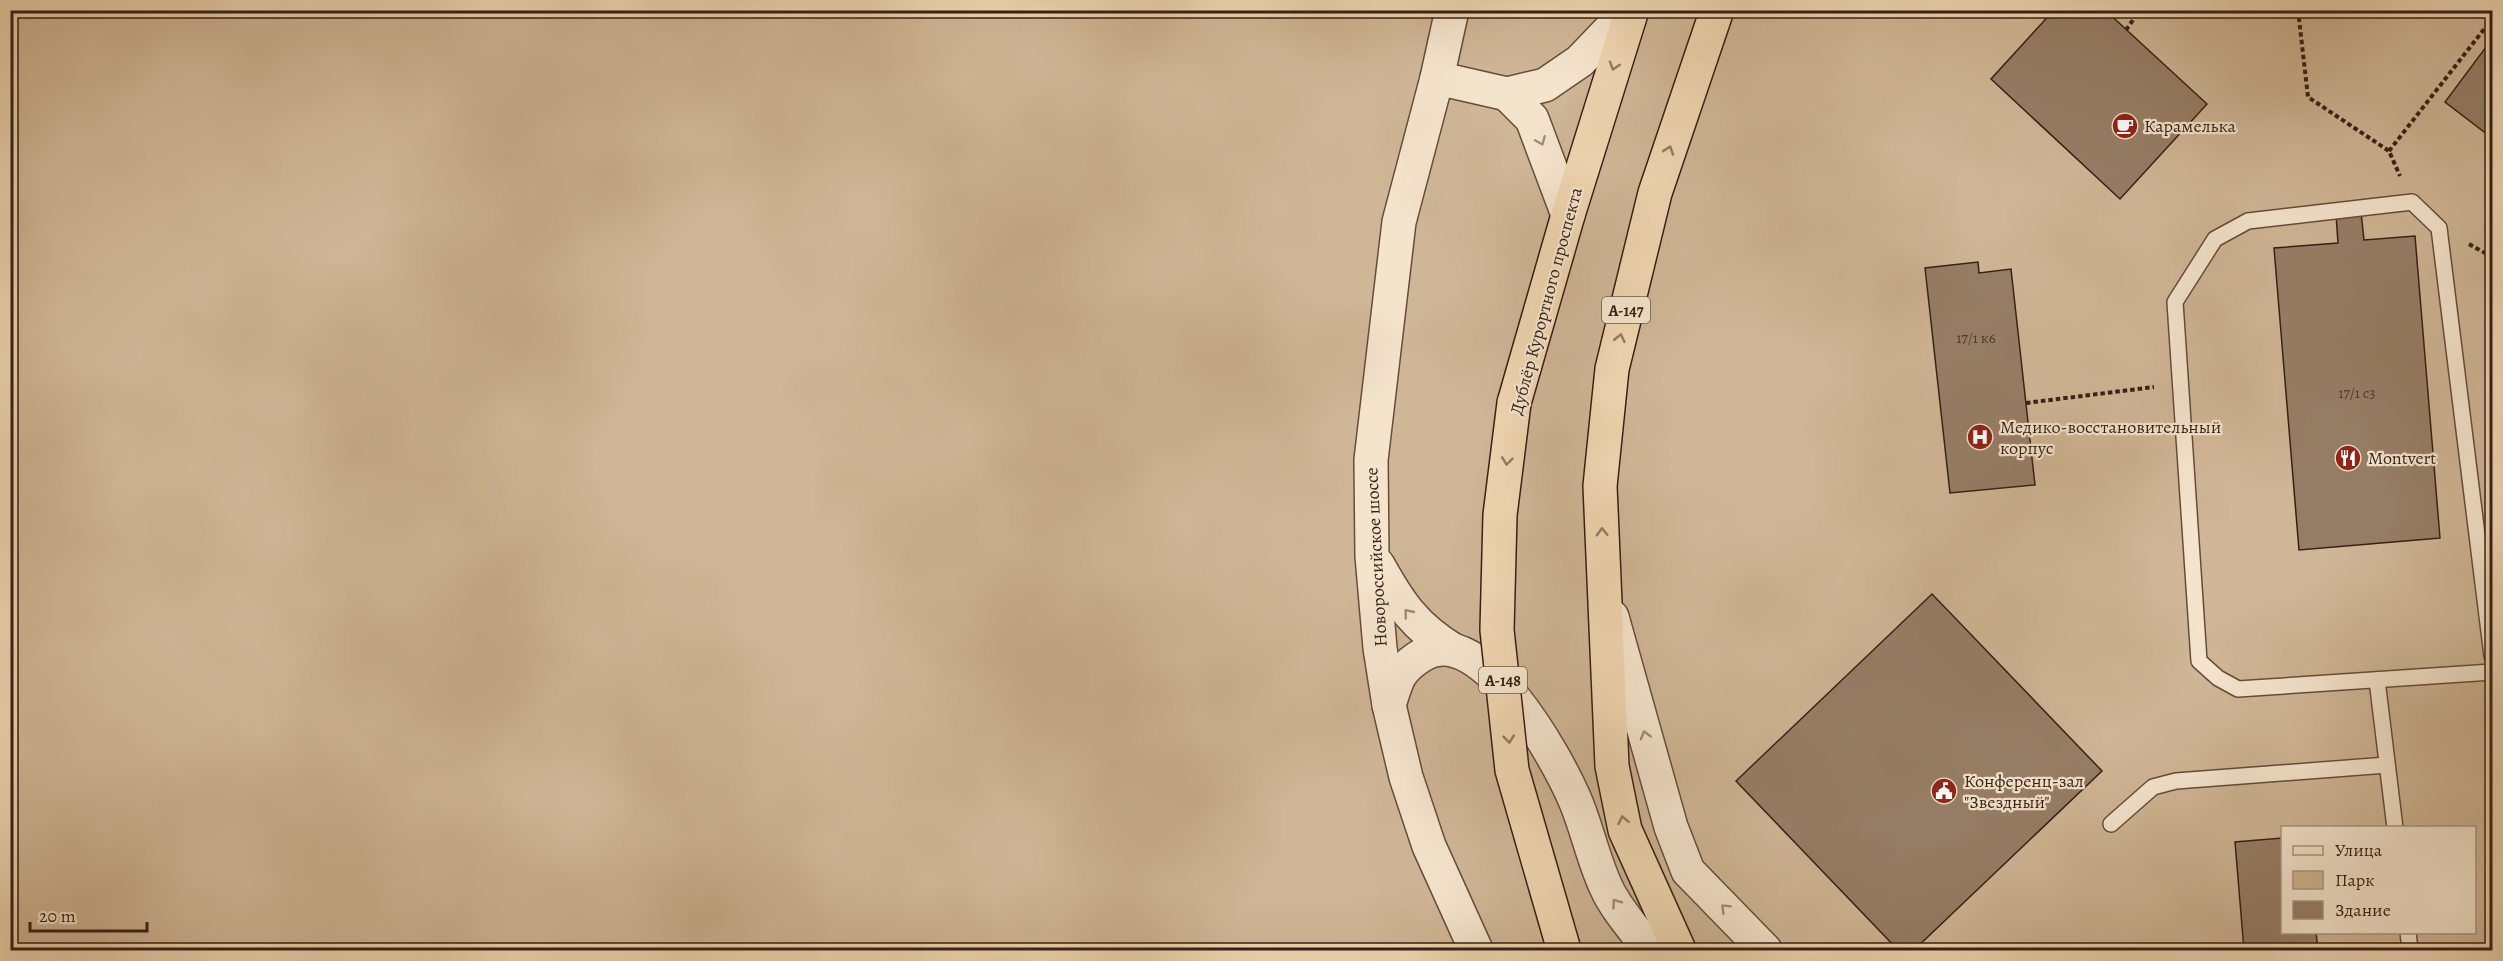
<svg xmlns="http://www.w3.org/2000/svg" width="2503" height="961" font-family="Alegreya,serif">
	<rect width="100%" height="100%" fill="#eed5b0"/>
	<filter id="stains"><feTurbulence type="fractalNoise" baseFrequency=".00333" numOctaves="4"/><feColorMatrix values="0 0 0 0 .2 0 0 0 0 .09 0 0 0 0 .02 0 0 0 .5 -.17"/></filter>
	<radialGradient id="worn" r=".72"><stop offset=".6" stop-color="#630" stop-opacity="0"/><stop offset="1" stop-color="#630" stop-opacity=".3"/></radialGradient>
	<!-- green -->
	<path fill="#cfb696" stroke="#836a56" stroke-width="1.5" fill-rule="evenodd" d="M10,11H2492V950H11ZM2282,828H2474V932H2282Z"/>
	<!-- building -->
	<g fill="#967e66" stroke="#371f15" stroke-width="1.5">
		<polygon points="2054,10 2105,10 2207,104 2120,199 1991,79"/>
		<polygon points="2492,39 2492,138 2445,102"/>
		<polygon points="2361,212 2364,240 2415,236 2440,538 2299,550 2274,248 2338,243 2336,214"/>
		<polygon points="1978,262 1979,273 2011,269 2035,485 1950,493 1925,268"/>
		<polygon points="1932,594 2102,771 1914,950 1898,950 1736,781"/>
		<polygon points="2282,838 2282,932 2316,932 2318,950 2244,950 2235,842"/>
	</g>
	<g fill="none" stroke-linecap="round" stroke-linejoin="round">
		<!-- service casing -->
		<g stroke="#654c3c" stroke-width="18">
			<g id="service">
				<polyline points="2492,656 2439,228 2412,202 2248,221 2215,239 2175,302 2199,661 2218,678 2238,689 2492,672"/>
				<polyline points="2377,680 2395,828"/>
				<polyline points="2111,824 2153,787 2176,781 2387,765"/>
				<polyline points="2408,932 2410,950"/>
			</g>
		</g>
		<!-- tertiary casing -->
		<g stroke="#654c3c" stroke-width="36">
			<g id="tertiary">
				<polyline points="1452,10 1437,78 1399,222 1371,460 1372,556 1380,648 1389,705 1406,777 1429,846 1476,950"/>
				<polyline points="1437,78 1507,94 1545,85 1580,61 1629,10"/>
				<polyline points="1507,94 1532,119 1568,215"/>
				<path d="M1378,565C1399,603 1415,627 1453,650"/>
				<polyline points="1612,617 1671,827 1688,871 1765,950"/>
				<path d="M1389,705C1392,696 1395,684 1400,675C1406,666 1415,659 1424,654C1482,621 1557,758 1575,800C1587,828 1593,859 1606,887C1615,908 1636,931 1650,950"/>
			</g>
		</g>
		<!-- trunk casing -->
		<g stroke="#371f15" stroke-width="36">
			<g id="trunk">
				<polyline points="1514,403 1568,215 1632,10"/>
				<polyline points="1679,950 1625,830 1612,766 1600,486 1612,369 1655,193 1717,10"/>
			</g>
		</g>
		<!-- path -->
		<g stroke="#371f15" stroke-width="4" stroke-dasharray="4.5 3" stroke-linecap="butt">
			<polyline points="2298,10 2308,97 2389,151 2400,176"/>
			<polyline points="2126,30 2140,10"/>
			<polyline points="2389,151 2492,19"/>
			<polyline points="2469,244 2492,257"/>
			<polyline points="2026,403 2154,387"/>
		</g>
		<!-- service -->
		<use href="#service" stroke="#f4e4cc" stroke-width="15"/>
		<!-- tertiary -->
		<use href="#tertiary" stroke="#f4e4cc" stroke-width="33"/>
		<!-- trunk -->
		<use href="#trunk" stroke="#eed5b0" stroke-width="33"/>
		<!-- trunk-bridge casing -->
		<g stroke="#371f15" stroke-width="36" stroke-linecap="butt">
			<polyline id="trunk-bridge" points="1514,403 1500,515 1497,630 1512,770 1564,950"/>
		</g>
		<!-- trunk-bridge -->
		<use href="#trunk-bridge" stroke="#eed5b0" stroke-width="33"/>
	</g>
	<!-- one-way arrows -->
	<defs><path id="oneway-chevron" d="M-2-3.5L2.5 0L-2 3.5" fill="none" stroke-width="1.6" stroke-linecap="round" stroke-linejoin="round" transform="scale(1.5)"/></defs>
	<g stroke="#927a62">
		<use href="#oneway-chevron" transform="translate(1614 66) rotate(107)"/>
		<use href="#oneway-chevron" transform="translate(1669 150) rotate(-71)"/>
		<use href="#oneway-chevron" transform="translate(1620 338) rotate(-77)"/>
		<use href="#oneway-chevron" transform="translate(1507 461) rotate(97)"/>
		<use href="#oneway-chevron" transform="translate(1602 532) rotate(-92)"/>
		<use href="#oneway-chevron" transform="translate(1509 739) rotate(84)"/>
		<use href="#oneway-chevron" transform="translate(1623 820) rotate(-101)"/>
	</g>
	<g stroke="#9f8b7a">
		<use href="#oneway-chevron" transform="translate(1541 141) rotate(67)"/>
		<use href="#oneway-chevron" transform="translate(1408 613) rotate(-129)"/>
		<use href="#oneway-chevron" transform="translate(1645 735) rotate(-106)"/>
		<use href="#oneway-chevron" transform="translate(1616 903) rotate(-125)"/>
		<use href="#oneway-chevron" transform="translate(1725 908) rotate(-135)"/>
	</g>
	<!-- icons -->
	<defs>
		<g id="cafe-disc" transform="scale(1.35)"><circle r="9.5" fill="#8f2418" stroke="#f4e4cc"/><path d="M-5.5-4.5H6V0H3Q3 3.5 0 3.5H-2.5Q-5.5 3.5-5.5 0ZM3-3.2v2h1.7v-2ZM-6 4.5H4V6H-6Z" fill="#fff"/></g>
		<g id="hospital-disc" transform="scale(1.35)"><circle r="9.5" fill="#8f2418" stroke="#f4e4cc"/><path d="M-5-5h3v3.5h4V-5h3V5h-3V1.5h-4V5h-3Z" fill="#fff"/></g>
		<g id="restaurant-disc" transform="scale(1.35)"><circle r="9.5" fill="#8f2418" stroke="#f4e4cc"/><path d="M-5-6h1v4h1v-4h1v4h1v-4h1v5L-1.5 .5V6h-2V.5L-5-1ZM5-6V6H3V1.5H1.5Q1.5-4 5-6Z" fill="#fff"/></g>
		<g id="civic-disc" transform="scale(1.35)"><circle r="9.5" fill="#8f2418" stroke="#f4e4cc"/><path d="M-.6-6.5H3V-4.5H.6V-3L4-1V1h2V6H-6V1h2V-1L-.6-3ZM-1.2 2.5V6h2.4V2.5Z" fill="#fff"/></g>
	</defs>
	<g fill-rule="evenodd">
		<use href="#cafe-disc" x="2125" y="126"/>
		<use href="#hospital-disc" x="1980" y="437"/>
		<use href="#restaurant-disc" x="2348" y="458"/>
		<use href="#civic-disc" x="1944" y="791"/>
	</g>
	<g text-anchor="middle" stroke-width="4.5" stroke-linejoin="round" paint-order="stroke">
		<!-- number labels -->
		<g font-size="15" fill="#4f3729">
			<text x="1976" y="343">17/1 к6</text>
			<text x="2357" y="398">17/1 с3</text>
		</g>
		<!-- shield labels -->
		<g fill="#f4e4cc" stroke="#705a4c" stroke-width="1.5">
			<rect x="1602" y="297" width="48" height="26" rx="4.5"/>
			<rect x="1479" y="667" width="48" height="26" rx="4.5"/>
		</g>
		<g font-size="16" font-weight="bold" fill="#371f15">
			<text x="1626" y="316">А-147</text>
			<text x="1503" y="686">А-148</text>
		</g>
		<!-- poi labels -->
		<g font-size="18" fill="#371f15" stroke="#f4e4cc" text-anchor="start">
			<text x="2144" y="132">Карамелька</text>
			<text x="2000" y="433">Медико-восстановительный<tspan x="2000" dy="21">корпус</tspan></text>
			<text x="2368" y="464">Montvert</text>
			<text x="1964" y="787">Конференц-зал<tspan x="1964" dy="21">"Звездный"</tspan></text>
		</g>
		<!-- street labels -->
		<g font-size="18" fill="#371f15" stroke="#f4e4cc">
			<text transform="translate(1546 301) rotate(-75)" y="6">Дублёр Курортного проспекта</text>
			<text transform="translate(1376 557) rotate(-93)" y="6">Новороссийское шоссе</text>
		</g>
	</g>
	<!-- margin -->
	<rect width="2503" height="961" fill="none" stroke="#eed5b0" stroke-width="36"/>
	<rect x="12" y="12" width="2479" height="937" fill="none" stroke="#371f15" stroke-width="3"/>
	<rect x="18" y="18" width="2467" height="925" fill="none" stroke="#371f15" stroke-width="1.5"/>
	<!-- legend -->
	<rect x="2281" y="826" width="195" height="108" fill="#f4e4cc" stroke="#a89583" stroke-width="1.5"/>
	<rect x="2293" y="846" width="30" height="9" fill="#f4e4cc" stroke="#a89583" stroke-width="1.5"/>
	<text x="2335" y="856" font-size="18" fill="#371f15">Улица</text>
	<rect x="2293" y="871" width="30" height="18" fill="#cfb696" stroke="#a89583" stroke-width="1.5"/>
	<text x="2335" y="886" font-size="18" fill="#371f15">Парк</text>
	<rect x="2293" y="901" width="30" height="18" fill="#967e66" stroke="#a89583" stroke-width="1.5"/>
	<text x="2335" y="916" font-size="18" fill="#371f15">Здание</text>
	<!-- scale -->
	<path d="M30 922v9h117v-9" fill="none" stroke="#371f15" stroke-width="3"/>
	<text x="39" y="922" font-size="18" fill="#371f15" stroke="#f4e4cc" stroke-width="4.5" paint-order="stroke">20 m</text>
	<rect width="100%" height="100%" filter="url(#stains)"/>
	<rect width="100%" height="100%" fill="url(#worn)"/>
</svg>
